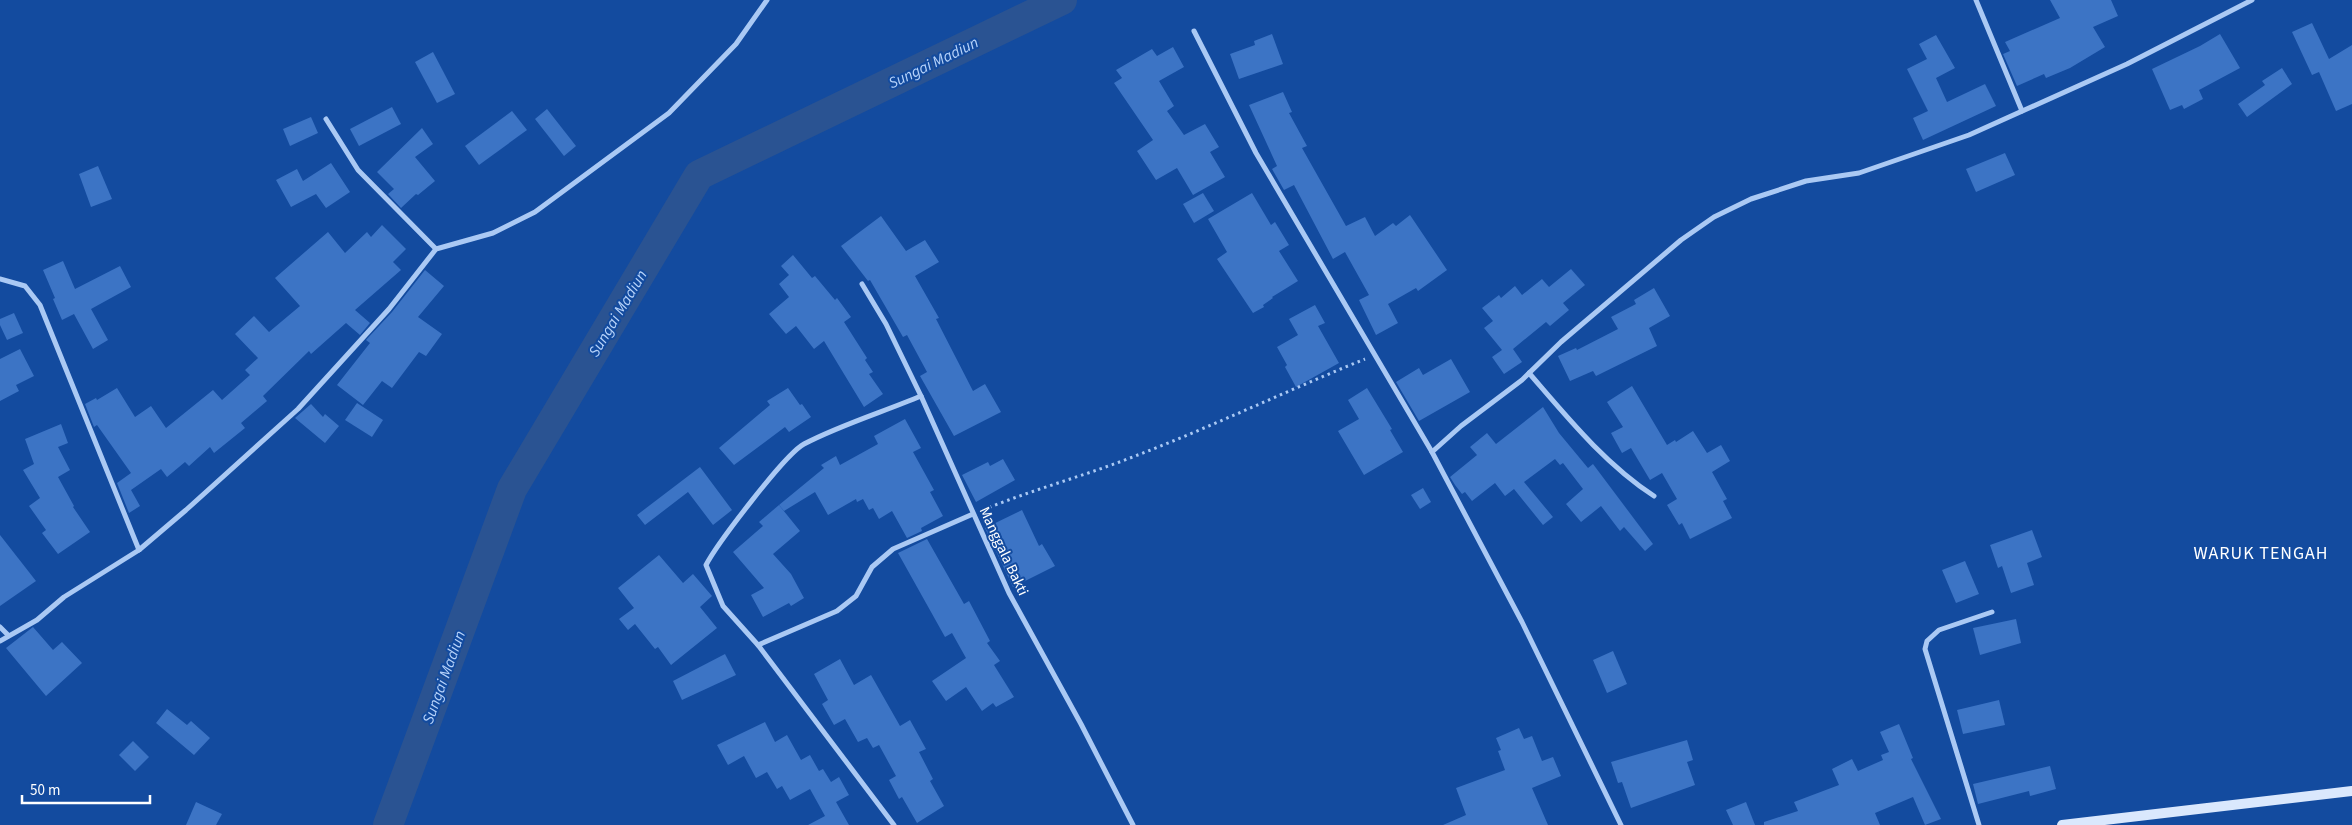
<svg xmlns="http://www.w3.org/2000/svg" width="2352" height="825" font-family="'Source Sans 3',sans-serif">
	<rect width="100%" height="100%" fill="#134b9f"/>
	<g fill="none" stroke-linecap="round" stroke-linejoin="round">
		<!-- river -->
		<polyline stroke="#2a5392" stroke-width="30" points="388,825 512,489 699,175 1062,0"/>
	</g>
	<!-- building -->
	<g fill="#3c74c5">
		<polygon points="2050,0 2111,0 2118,16 2093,27 2105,47 2070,68 2046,78 2044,74 2017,86 2003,54 2010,51 2005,42 2060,18"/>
		<polygon points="2312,23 2329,59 2352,45 2352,104 2336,111 2319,72 2312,75 2292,32"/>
		<polygon points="1272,34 1283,64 1239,79 1230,54 1255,45 1254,41"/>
		<polygon points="2220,34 2240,68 2199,90 2203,99 2184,109 2182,105 2170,110 2152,69 2200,46"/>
		<polygon points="1936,35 1955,68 1936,78 1947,102 1985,84 1996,106 1923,140 1913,118 1928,111 1907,69 1927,59 1919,44"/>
		<polygon points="1173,47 1184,67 1159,81 1174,106 1167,111 1184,135 1205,124 1219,147 1210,152 1225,177 1193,195 1177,168 1156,180 1137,151 1153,140 1114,83 1122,78 1116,70 1152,49 1157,56"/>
		<polygon points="433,52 455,94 437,103 415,62"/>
		<polygon points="2282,68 2292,84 2247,117 2238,104 2265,85 2262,81"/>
		<polygon points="1283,92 1292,112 1289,113 1307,146 1302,148 1346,226 1365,217 1375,236 1393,223 1396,226 1410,215 1447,270 1418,291 1416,288 1388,304 1398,323 1376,335 1359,300 1369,295 1345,252 1333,259 1294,185 1284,190 1272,169 1277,166 1249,105"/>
		<polygon points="392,107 401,124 359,146 350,129"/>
		<polygon points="547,109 576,146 564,156 535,119"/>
		<polygon points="512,111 527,130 479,165 465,146"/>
		<polygon points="311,117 318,133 290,146 283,129"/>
		<polygon points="422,128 433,144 415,157 435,181 418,195 416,194 401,208 388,194 394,189 377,172"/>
		<polygon points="2005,153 2015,175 1976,192 1966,169"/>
		<polygon points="331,163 350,192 326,208 316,194 291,207 276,180 297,169 303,181"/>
		<polygon points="98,166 112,199 91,207 79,174"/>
		<polygon points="1203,193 1214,211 1194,223 1183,204"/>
		<polygon points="1252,193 1271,225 1275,222 1289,245 1279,251 1298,281 1272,297 1273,298 1263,305 1264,307 1253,313 1217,259 1227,252 1208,219"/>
		<polygon points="881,216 906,251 925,240 939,262 915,276 939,318 936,319 973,391 985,384 1001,412 954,436 920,376 927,372 907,335 903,337 870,280 868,281 841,246"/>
		<polygon points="382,225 406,249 393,262 401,270 355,310 370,323 360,335 346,323 311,354 309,351 263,396 267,401 241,423 245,428 214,453 210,447 189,466 185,462 167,477 161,469 131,490 140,506 129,513 117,483 131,473 97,425 94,427 85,404 96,398 97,400 117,388 135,417 151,406 166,428 213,390 222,400 250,375 245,370 258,358 235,334 254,316 269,332 300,306 275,278 328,232 345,253 367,232 371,237"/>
		<polygon points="793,255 812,278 815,276 835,300 837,298 851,317 844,322 867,358 865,360 873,372 869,374 883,394 864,407 824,341 814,349 796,326 786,334 769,314 789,297 779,284 789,275 781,266"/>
		<polygon points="63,261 75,289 120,266 131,287 91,309 108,340 93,349 74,314 62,320 53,299 55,298 43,270"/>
		<polygon points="1571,269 1585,285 1563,303 1569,310 1550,326 1546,322 1513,349 1522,362 1504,374 1492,357 1502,350 1484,328 1493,321 1482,308 1499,295 1501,298 1515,286 1522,295 1542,279 1549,287"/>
		<polygon points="425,270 444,286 418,317 442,334 426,356 419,352 392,388 382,381 363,405 337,385 370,343 366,340 392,312"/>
		<polygon points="1654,288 1670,316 1649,328 1657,346 1596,376 1593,371 1570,381 1558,356 1576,348 1577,350 1618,329 1611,317 1636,304 1634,300"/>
		<polygon points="1315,305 1325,323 1318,326 1339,363 1296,387 1285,367 1287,365 1277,347 1298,335 1289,319"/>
		<polygon points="14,313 23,333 7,340 0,325 0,319"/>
		<polygon points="20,349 34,376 16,385 19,391 0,401 0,359"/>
		<polygon points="1451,359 1470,392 1419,421 1396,382 1419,368 1423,375"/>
		<polygon points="1632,386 1667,445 1675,440 1676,442 1693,431 1707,453 1721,445 1730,461 1712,472 1727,499 1723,501 1732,518 1690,539 1682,523 1679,525 1667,505 1677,499 1662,473 1650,480 1631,448 1622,453 1611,433 1623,427 1607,402"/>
		<polygon points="788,388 800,405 802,404 811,417 789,432 785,427 734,465 719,448 770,405 767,401"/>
		<polygon points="1367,388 1392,429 1390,430 1403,452 1364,475 1338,431 1359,419 1348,400"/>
		<polygon points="357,403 383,420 372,437 345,420"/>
		<polygon points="311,404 323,417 325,414 339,426 325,443 295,418"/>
		<polygon points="1543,407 1559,433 1588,468 1593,464 1653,544 1645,551 1624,527 1620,531 1601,506 1581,522 1566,504 1583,489 1563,463 1560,465 1555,459 1524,482 1553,517 1543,525 1514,489 1505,496 1495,483 1472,501 1465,492 1462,494 1455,485 1450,477 1477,455 1470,447 1487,433 1496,444"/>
		<polygon points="905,419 921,448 913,452 934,490 930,492 943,516 921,528 922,531 907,538 892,511 879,519 873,508 869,510 863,499 857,502 856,499 828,515 815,492 784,511 779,505 824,468 821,465 836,456 840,465 878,444 874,436"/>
		<polygon points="61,424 68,443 58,447 70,470 58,477 74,506 73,507 90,532 58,554 42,533 46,530 29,506 40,498 23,470 34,464 25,439"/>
		<polygon points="1003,459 1015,480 976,502 962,475 988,462 990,466"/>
		<polygon points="700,467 732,510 713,525 688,492 645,525 637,515"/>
		<polygon points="1423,488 1431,502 1420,509 1411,495"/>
		<polygon points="779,505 800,531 773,554 791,574 804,598 791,606 789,603 763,617 751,595 764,588 733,552 763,526 759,522"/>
		<polygon points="1022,510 1039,546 1042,544 1055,566 1013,587 985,528"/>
		<polygon points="2032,530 2042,557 2027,563 2034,585 2011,593 2002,566 1998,568 1990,545"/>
		<polygon points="0,535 36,581 0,606"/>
		<polygon points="927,539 964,604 969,601 990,641 987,643 1000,661 994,665 1014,697 996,707 993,703 982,711 966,687 946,701 932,681 966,658 952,633 945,637 898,553"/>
		<polygon points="659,555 683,583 693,574 712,596 700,607 717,628 671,665 658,647 655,649 635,624 628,630 619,619 634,608 618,588"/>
		<polygon points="1965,561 1979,594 1956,603 1942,570"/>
		<polygon points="2016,619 2021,643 1980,655 1973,628"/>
		<polygon points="33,627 53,650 62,642 82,663 46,696 6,648"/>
		<polygon points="1613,651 1627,684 1607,693 1593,660"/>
		<polygon points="725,654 736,675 682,700 673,681"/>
		<polygon points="840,659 854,685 871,675 900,726 910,720 926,749 919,752 933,779 930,781 944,806 917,823 902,797 899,799 889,780 896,776 879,745 873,748 867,738 858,742 845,719 834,725 822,704 828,700 814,674"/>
		<polygon points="1999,700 2005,725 1963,734 1957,710"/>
		<polygon points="167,709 187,725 191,721 210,738 194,755 156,723"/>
		<polygon points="765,722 775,742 787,735 801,760 810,755 819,771 823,769 831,782 839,777 849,795 836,802 849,825 808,825 825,816 810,789 790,800 782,786 777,789 767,772 756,778 744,756 728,765 717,745"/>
		<polygon points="1899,724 1913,758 1911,759 1941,819 1925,825 1913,797 1875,813 1880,825 1764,825 1764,822 1798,811 1794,802 1839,785 1832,769 1852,759 1858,771 1883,760 1881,755 1889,752 1880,732"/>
		<polygon points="1519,728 1524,739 1532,736 1542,761 1553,757 1561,776 1532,788 1548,825 1443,825 1466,815 1456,788 1505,770 1498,751 1501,750 1496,738"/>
		<polygon points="1687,740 1693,760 1687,762 1695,785 1631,808 1622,782 1618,783 1611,762"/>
		<polygon points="133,741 149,757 135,771 119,755"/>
		<polygon points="2050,766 2056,789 2030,796 2029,791 1978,804 1973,784"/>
		<polygon points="196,802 222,814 216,825 186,825"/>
		<polygon points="1746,802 1755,825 1733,825 1726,810"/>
	</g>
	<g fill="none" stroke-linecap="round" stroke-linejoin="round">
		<!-- path -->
		<path stroke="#aac9f4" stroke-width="3" stroke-dasharray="2.5 4" stroke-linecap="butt" d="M983,510C1031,490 1081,477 1130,458C1209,428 1286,391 1365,359"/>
		<!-- street -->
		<g stroke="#aac9f4" stroke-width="5">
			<polyline points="1976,0 2022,111"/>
			<polyline points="1194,31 1256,153 1432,452 1522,622 1621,825"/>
			<polyline points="326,119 358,170 436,249"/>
			<polyline points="0,279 25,286 40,305 139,550"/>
			<polyline points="862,284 886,324 921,396 1009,593 1081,724 1133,825"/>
			<path d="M1529,373C1567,417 1605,464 1654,496"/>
			<polyline points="1432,452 1461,426 1522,380 1561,342 1681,240 1714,217 1751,199 1806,181 1859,173 1969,135 2127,64 2252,0"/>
			<polyline points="0,627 8,635"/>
			<polyline points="0,641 37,620 64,597 139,550 186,510 298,409 389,309 436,249 493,233 535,212 669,113 736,44 767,0"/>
			<polyline points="758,645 837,611 856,596 872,567 893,549 973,514"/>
			<path d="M894,825L758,645L723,606L706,565C717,544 785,454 804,444C840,425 883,412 921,396"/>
			<polyline points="1979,825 1925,649 1927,641 1939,630 1992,612"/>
		</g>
		<!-- secondary -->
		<polyline stroke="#dae8fd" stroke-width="10" points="2062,825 2352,791"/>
	</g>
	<g text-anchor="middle" stroke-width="4" stroke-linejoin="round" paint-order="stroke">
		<!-- street labels -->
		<g font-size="15" fill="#fff" stroke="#134b9f">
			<text transform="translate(1004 551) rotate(65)" y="5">Manggala Bakti</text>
		</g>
		<!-- water labels -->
		<g font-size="16" font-style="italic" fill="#b7d3fa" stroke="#134b9f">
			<text transform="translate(933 62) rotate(-26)" y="6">Sungai Madiun</text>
			<text transform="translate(617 313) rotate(-59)" y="6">Sungai Madiun</text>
			<text transform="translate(443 677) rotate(-70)" y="6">Sungai Madiun</text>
		</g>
		<!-- quarter labels -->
		<g font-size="18" letter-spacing="1" fill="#fff" stroke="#134b9f">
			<text x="2261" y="559">WARUK TENGAH</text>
		</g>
	</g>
	<!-- scale -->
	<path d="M22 795v8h128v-8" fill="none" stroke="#ffffff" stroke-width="2.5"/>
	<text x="30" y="795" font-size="15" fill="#ffffff" stroke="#134b9f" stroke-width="4" paint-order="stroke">50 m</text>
</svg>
